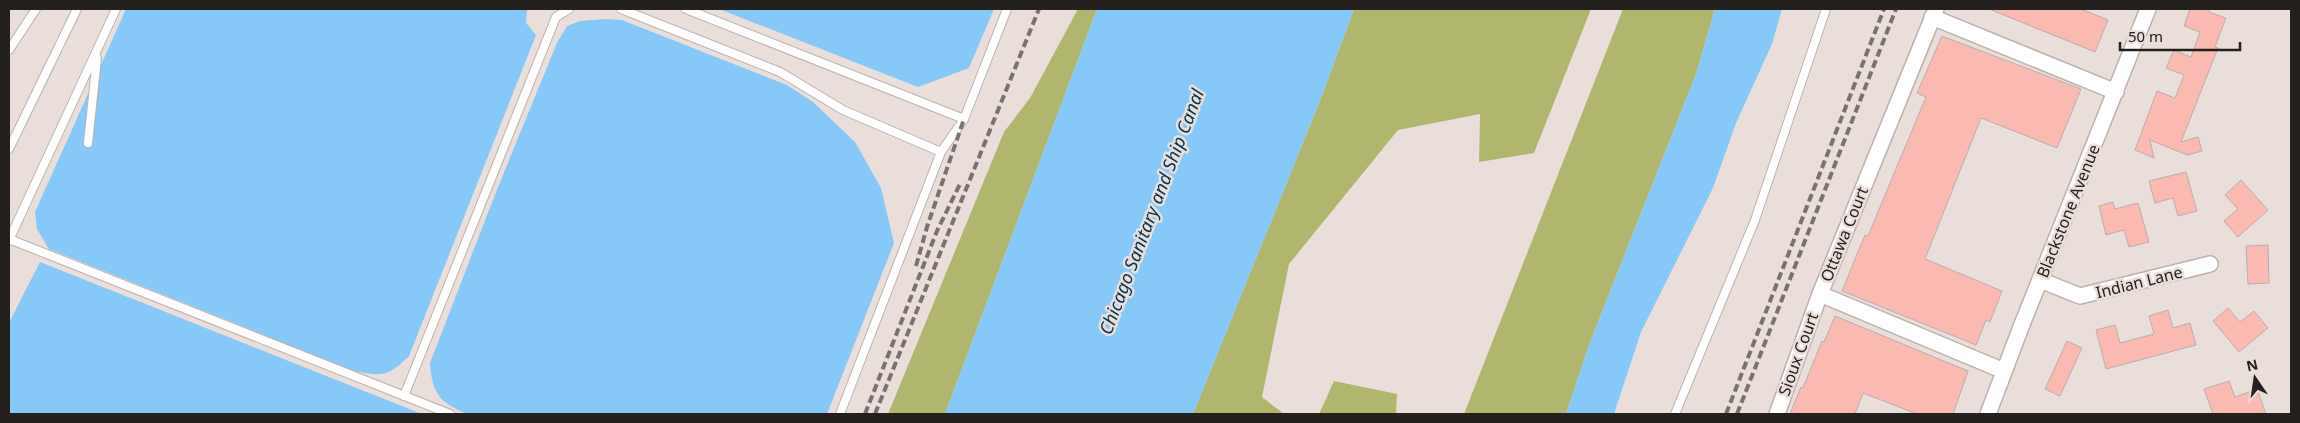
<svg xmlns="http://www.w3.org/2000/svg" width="2300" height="423" font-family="'Noto Sans',sans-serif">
	<rect width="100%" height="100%" fill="#eadeda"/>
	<!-- forest -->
	<g fill="#b0b66d">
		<polygon points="1078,9 1097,9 945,414 888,414 1004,132 1030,98"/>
		<polygon points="1354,9 1591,9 1534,153 1479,162 1480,114 1398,130 1289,264 1262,397 1284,414 1193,414 1321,98"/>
		<polygon points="1623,9 1715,9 1696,74 1589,345 1566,414 1464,414"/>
		<polygon points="1334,381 1397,394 1396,414 1319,414"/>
	</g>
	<!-- water -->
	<g fill="#86c8f8">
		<path d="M126,9H527L526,23L536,35L409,356C389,376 383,377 355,371L49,249L37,229L35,212Z"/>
		<polygon points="719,9 994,9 969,68 918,87"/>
		<polygon points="1097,9 1354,9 1321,98 1193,414 945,414"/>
		<polygon points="1715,9 1782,9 1772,44 1736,123 1713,188 1641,332 1614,414 1566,414 1589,345 1696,74"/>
		<path d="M606,19L622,20L787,85L813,102L855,142L881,188L894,243L827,414H468C439,403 432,393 430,363L498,187L557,43L567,26L580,21Z"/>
		<polygon points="40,262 422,414 9,414 9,323"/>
	</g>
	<!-- building -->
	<g fill="#fab9b1" stroke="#baaeac">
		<polygon points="1989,9 2081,9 2108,20 2095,52"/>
		<polygon points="2190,9 2210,9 2209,12 2226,18 2215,47 2218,48 2181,142 2198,137 2202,151 2187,155 2150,140 2154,158 2135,150 2157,91 2175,98 2184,75 2166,68 2174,50 2191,57 2200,32 2184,26"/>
		<polygon points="1942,36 2081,89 2057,148 1981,118 1925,259 2002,291 1990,322 1986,320 1976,345 1842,291 1865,235 1868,236 1926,97 1917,93"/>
		<polygon points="2186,172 2197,211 2178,216 2173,198 2155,203 2149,181"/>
		<polygon points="2241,180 2268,210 2238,237 2224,221 2238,209 2225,195"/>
		<polygon points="2113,202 2115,209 2138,203 2149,242 2129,247 2124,230 2106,235 2099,206"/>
		<polygon points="2268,245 2269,283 2248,284 2246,246"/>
		<polygon points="2228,308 2240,322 2254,311 2268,328 2239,352 2213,321"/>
		<polygon points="2168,310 2173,328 2190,323 2196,345 2106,369 2096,330 2115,325 2120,343 2154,334 2149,316"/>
		<polygon points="1835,316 1968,371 1953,414 1917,414 1863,393 1855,414 1790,414 1801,387 1803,388 1822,341 1824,342"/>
		<polygon points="2067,341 2082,348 2060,396 2045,389"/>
		<polygon points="2229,381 2235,397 2257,389 2266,414 2213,414 2204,389"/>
	</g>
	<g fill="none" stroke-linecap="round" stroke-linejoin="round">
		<!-- service casing -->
		<g stroke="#bcb1ad" stroke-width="10">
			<g id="service">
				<polyline points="621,9 780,72 843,110 941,152"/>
				<polyline points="686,9 964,119"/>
				<polyline points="9,50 36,9"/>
				<polyline points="88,143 97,58"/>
				<polyline points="9,149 77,9"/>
				<polyline points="9,240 116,9"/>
				<polyline points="9,241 9,239 450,414"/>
				<polyline points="404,396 556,17 569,9"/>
				<polyline points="840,414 941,152 964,119 1007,9"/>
				<polyline points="1675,414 1755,220 1826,9"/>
			</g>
		</g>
		<!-- minor casing -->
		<g stroke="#bcb1ad" stroke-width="18">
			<g id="minor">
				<polyline points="1936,9 1820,294 2004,371"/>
				<polyline points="1932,17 2116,92"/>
				<polyline points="2040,280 2080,296 2210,264"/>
				<polyline points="1777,414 1820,294"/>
				<polyline points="1988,414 2021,327 2148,9"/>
			</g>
		</g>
		<!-- service -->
		<use href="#service" stroke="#fff" stroke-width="8"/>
		<!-- minor -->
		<use href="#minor" stroke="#fff" stroke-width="15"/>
		<!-- rail -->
		<g stroke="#7a726f" stroke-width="4" stroke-dasharray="8 4" stroke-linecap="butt">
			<polyline points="916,266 927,227 964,119"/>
			<polyline points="865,414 937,231 960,184"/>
			<polyline points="875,414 1039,9"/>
			<polyline points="1726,414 1884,9"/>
			<polyline points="1737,414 1896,9"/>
		</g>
	</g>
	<g text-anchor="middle" stroke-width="5" stroke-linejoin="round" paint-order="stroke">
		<!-- street labels -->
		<g font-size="16" fill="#24201e" stroke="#eadeda">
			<text transform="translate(2068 211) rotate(-68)" y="6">Blackstone Avenue</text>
			<text transform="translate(1844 234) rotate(-68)" y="6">Ottawa Court</text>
			<text transform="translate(2139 282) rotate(-14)" y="6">Indian Lane</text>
			<text transform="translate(1798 354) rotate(-70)" y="6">Sioux Court</text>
		</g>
		<!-- water labels -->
		<g font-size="18" font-style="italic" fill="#003453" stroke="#eadeda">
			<text transform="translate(1152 212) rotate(-69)" y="6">Chicago Sanitary and Ship Canal</text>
		</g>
	</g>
	<!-- border -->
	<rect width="2300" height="423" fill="none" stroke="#24201e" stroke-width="20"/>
	<!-- north arrow -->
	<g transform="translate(2255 378) rotate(347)" stroke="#eadeda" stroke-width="4" paint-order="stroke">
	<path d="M0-4L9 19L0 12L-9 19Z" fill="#24201e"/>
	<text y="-8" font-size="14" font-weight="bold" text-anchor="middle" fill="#24201e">N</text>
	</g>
	<!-- scale -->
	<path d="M2120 42v8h120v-8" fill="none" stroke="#24201e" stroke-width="2.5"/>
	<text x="2128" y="42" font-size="15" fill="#24201e" stroke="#eadeda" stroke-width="4" paint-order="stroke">50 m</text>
</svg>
